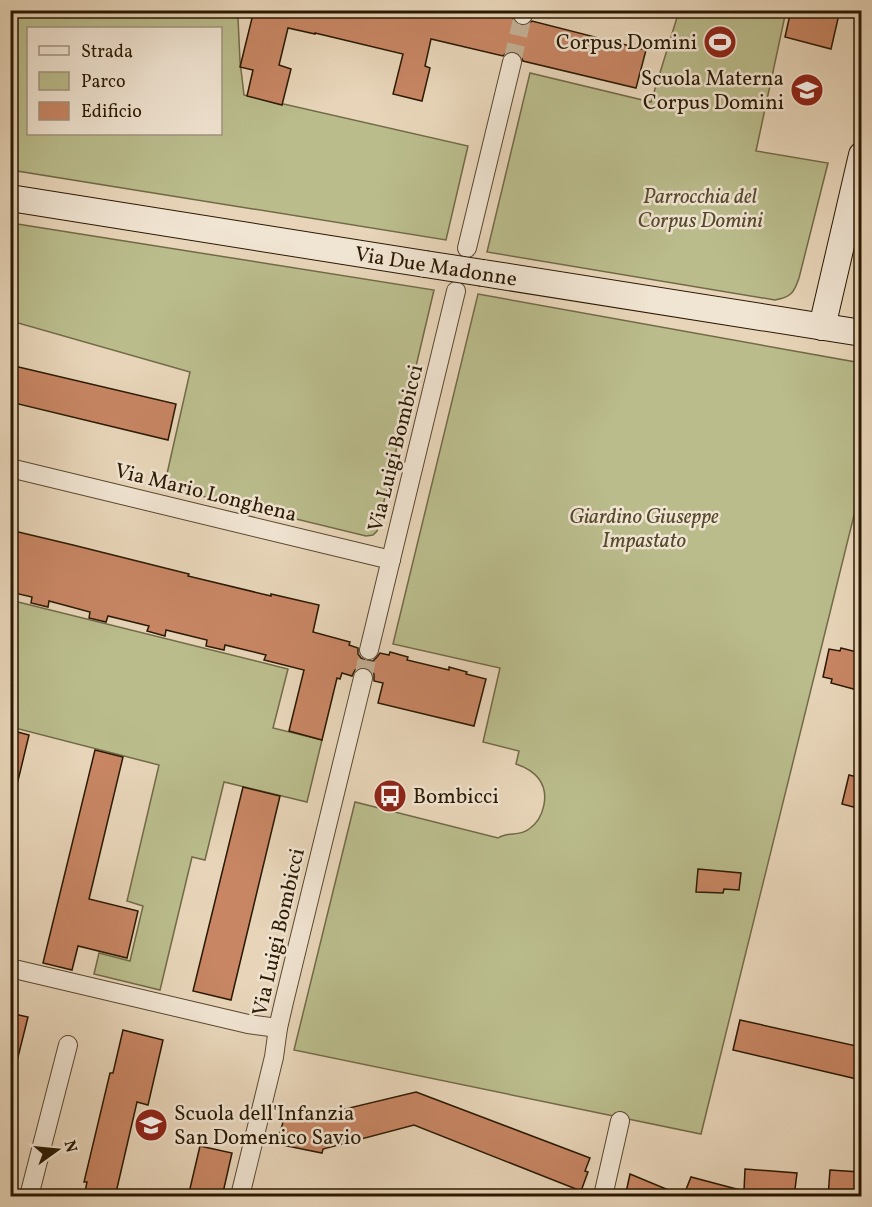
<svg xmlns="http://www.w3.org/2000/svg" width="872" height="1207" font-family="Vollkorn,serif">
	<rect width="100%" height="100%" fill="#e8d5b9"/>
	<filter id="stains"><feTurbulence type="fractalNoise" baseFrequency=".00333" numOctaves="4"/><feColorMatrix values="0 0 0 0 .2 0 0 0 0 .09 0 0 0 0 .02 0 0 0 .5 -.17"/></filter>
	<radialGradient id="worn" r=".72"><stop offset=".6" stop-color="#630" stop-opacity="0"/><stop offset="1" stop-color="#630" stop-opacity=".3"/></radialGradient>
	<!-- green -->
	<g fill="#babc8c" stroke="#726a47" stroke-width="1.5" fill-rule="evenodd">
		<path d="M198,10L238,18L240,61L244,95L468,146L446,240L11,170L10,11ZM28,28H220V134H28Z"/>
		<path d="M679,11H786L756,151L828,163L799,278C794,293 791,297 775,300L487,252L530,73L651,102Z"/>
		<polygon points="11,223 434,290 377,531 373,535 366,536 164,487 190,372 11,321"/>
		<path d="M478,294L861,363V487L701,1134L294,1050L355,802L498,838C508,831 519,837 529,829C544,819 550,794 539,779C533,771 525,767 516,764L519,751L483,742L500,668L393,644Z"/>
		<polygon points="10,600 288,669 273,728 322,740 307,802 224,782 205,860 192,857 160,990 94,974 99,953 130,961 143,906 127,901 159,765 11,727"/>
	</g>
	<!-- building -->
	<g fill="#c88664" stroke="#2a1902" stroke-width="1.5">
		<polygon points="254,10 392,10 418,17 419,10 490,10 512,16 515,23 520,26 527,25 532,21 646,50 636,88 523,61 520,54 515,51 508,51 503,56 431,39 425,66 430,68 422,101 393,94 403,54 315,33 315,34 288,28 279,65 291,69 282,105 247,96 253,70 240,67"/>
		<polygon points="791,10 840,10 831,49 785,37"/>
		<polygon points="10,365 176,404 168,440 10,402"/>
		<polygon points="10,530 73,545 189,574 188,576 271,596 271,594 319,605 313,632 350,642 349,645 358,648 358,654 361,658 366,661 373,661 377,657 380,653 389,655 390,652 408,657 407,660 449,670 449,667 467,672 466,674 486,679 474,726 378,703 383,683 374,681 374,674 370,670 365,667 360,667 355,670 352,676 342,673 340,679 337,678 322,740 289,731 304,670 264,660 266,655 225,645 224,650 206,646 207,640 166,630 165,636 147,631 149,626 108,616 106,622 89,618 90,612 49,601 48,607 31,603 32,597 10,592"/>
		<polygon points="841,648 861,653 861,691 831,683 832,679 823,677 829,649 840,651"/>
		<polygon points="10,730 29,735 16,789 10,788"/>
		<polygon points="95,750 123,757 89,899 138,911 127,958 78,946 72,970 43,963"/>
		<polygon points="849,775 861,778 861,809 842,804"/>
		<polygon points="243,787 280,796 231,1000 193,991"/>
		<polygon points="698,869 741,873 739,890 724,889 723,893 696,892"/>
		<polygon points="10,1013 28,1017 16,1065 10,1064"/>
		<polygon points="740,1020 861,1047 861,1080 733,1050"/>
		<polygon points="123,1030 163,1040 148,1105 137,1102 115,1197 84,1197 87,1182 84,1182 110,1073 113,1073"/>
		<polygon points="416,1092 590,1158 585,1171 588,1172 581,1191 414,1125 323,1149 322,1153 277,1144 286,1111 326,1121 328,1113"/>
		<polygon points="200,1146 232,1153 222,1197 188,1197"/>
		<polygon points="745,1169 797,1173 794,1197 683,1197 691,1177 744,1191"/>
		<polygon points="830,1170 860,1172 858,1197 828,1197"/>
		<polygon points="630,1174 683,1196 683,1197 625,1197"/>
	</g>
	<g fill="none" stroke-linecap="round" stroke-linejoin="round">
		<!-- street-tunnel -->
		<g stroke="#c2af94" stroke-width="18" stroke-dasharray="18 9" stroke-linecap="butt">
			<polyline points="512,62 523,15"/>
			<polyline points="363,678 369,650"/>
		</g>
		<!-- street casing -->
		<g stroke="#5a4830" stroke-width="20">
			<g id="street">
				<polyline points="523,15 524,10"/>
				<polyline points="467,248 512,62"/>
				<polyline points="10,468 391,560"/>
				<polyline points="369,650 456,291"/>
				<polyline points="10,968 248,1024 278,1028"/>
				<polyline points="29,1196 68,1045"/>
				<polyline points="240,1196 274,1057 278,1028 284,1002 363,678"/>
				<polyline points="603,1196 620,1121"/>
			</g>
		</g>
		<!-- secondary casing -->
		<g stroke="#2a1902" stroke-width="28">
			<g id="secondary">
				<polyline points="10,198 425,264"/>
				<polyline points="483,273 862,333"/>
				<polyline points="822,327 862,155"/>
			</g>
		</g>
		<!-- street -->
		<use href="#street" stroke="#f0e4d2" stroke-width="18"/>
		<!-- secondary -->
		<use href="#secondary" stroke="#f0e4d2" stroke-width="26"/>
		<!-- secondary-bridge casing -->
		<g stroke="#2a1902" stroke-width="28" stroke-linecap="butt">
			<polyline id="secondary-bridge" points="425,264 483,273"/>
		</g>
		<!-- secondary-bridge -->
		<use href="#secondary-bridge" stroke="#f0e4d2" stroke-width="26"/>
	</g>
	<!-- icons -->
	<defs>
		<g id="stadium-disc" transform="scale(1.725)"><circle r="9.5" fill="#8f2418" stroke="#f0e4d2"/><path d="M0-5a6.5 5 0 1 0 0 10a6.5 5 0 1 0 0-10ZM-3.5-1.8h7v3.6h-7Z" fill="#fff"/></g>
		<g id="school-disc" transform="scale(1.725)"><circle r="9.5" fill="#8f2418" stroke="#f0e4d2"/><path d="M0-5L7-2L0 1L-7-2ZM-4 1L0 2.5L4 1V4Q0 6-4 4Z" fill="#fff"/></g>
		<g id="bus-disc" transform="scale(1.725)"><circle r="9.5" fill="#8f2418" stroke="#f0e4d2"/><path d="M-5-6H5V4H4V6H2V4H-2V6H-4V4H-5ZM-3.5-4V0h7V-4ZM-3.5 1.2v1.5H-2V1.2ZM2 1.2v1.5H3.5V1.2Z" fill="#fff"/></g>
	</defs>
	<g fill-rule="evenodd">
		<use href="#stadium-disc" x="720" y="42"/>
		<use href="#school-disc" x="807" y="90"/>
		<use href="#bus-disc" x="390" y="796"/>
		<use href="#school-disc" x="151" y="1125"/>
	</g>
	<g text-anchor="middle" stroke-width="5" stroke-linejoin="round" paint-order="stroke">
		<!-- poi labels -->
		<g font-size="21" fill="#2a1902" stroke="#f0e4d2" text-anchor="end">
			<text x="697" y="49">Corpus Domini</text>
			<text x="784" y="85">Scuola Materna<tspan x="784" dy="24">Corpus Domini</tspan></text>
			<text x="413" y="803" text-anchor="start">Bombicci</text>
			<text x="174" y="1120" text-anchor="start">Scuola dell'Infanzia<tspan x="174" dy="24">San Domenico Savio</tspan></text>
		</g>
		<!-- park labels -->
		<g font-size="21" font-style="italic" fill="#554a2b" stroke="#f0e4d2">
			<text x="700" y="203">Parrocchia del<tspan x="700" dy="24">Corpus Domini</tspan></text>
			<text x="644" y="523">Giardino Giuseppe<tspan x="644" dy="24">Impastato</tspan></text>
		</g>
		<!-- street labels -->
		<g font-size="21" fill="#2a1902" stroke="#f0e4d2">
			<text transform="translate(436 266) rotate(9)" y="7">Via Due Madonne</text>
			<text transform="translate(395 448) rotate(-76)" y="7">Via Luigi Bombicci</text>
			<text transform="translate(206 492) rotate(14)" y="7">Via Mario Longhena</text>
			<text transform="translate(278 932) rotate(-77)" y="7">Via Luigi Bombicci</text>
		</g>
	</g>
	<!-- margin -->
	<rect width="872" height="1207" fill="none" stroke="#e8d5b9" stroke-width="36"/>
	<rect x="12" y="12" width="848" height="1183" fill="none" stroke="#2a1902" stroke-width="3"/>
	<rect x="18" y="18" width="836" height="1171" fill="none" stroke="#2a1902" stroke-width="1.5"/>
	<!-- legend -->
	<rect x="27" y="27" width="195" height="108" fill="#f0e4d2" stroke="#a1937f" stroke-width="1.5"/>
	<rect x="39" y="46" width="30" height="9" fill="#f0e4d2" stroke="#a1937f" stroke-width="1.5"/>
	<text x="81" y="57" font-size="18" fill="#2a1902">Strada</text>
	<rect x="39" y="72" width="30" height="18" fill="#babc8c" stroke="#a1937f" stroke-width="1.5"/>
	<text x="81" y="87" font-size="18" fill="#2a1902">Parco</text>
	<rect x="39" y="102" width="30" height="18" fill="#c88664" stroke="#a1937f" stroke-width="1.5"/>
	<text x="81" y="117" font-size="18" fill="#2a1902">Edificio</text>
	<!-- north arrow -->
	<g transform="translate(57 1150) rotate(75)" stroke="#f0e4d2" stroke-width="4.5" paint-order="stroke">
	<path d="M0-4.5L10 22L0 15L-10 22Z" fill="#2a1902"/>
	<text y="-9" font-size="16" font-weight="bold" text-anchor="middle" fill="#2a1902">N</text>
	</g>
	<rect width="100%" height="100%" filter="url(#stains)"/>
	<rect width="100%" height="100%" fill="url(#worn)"/>
</svg>
